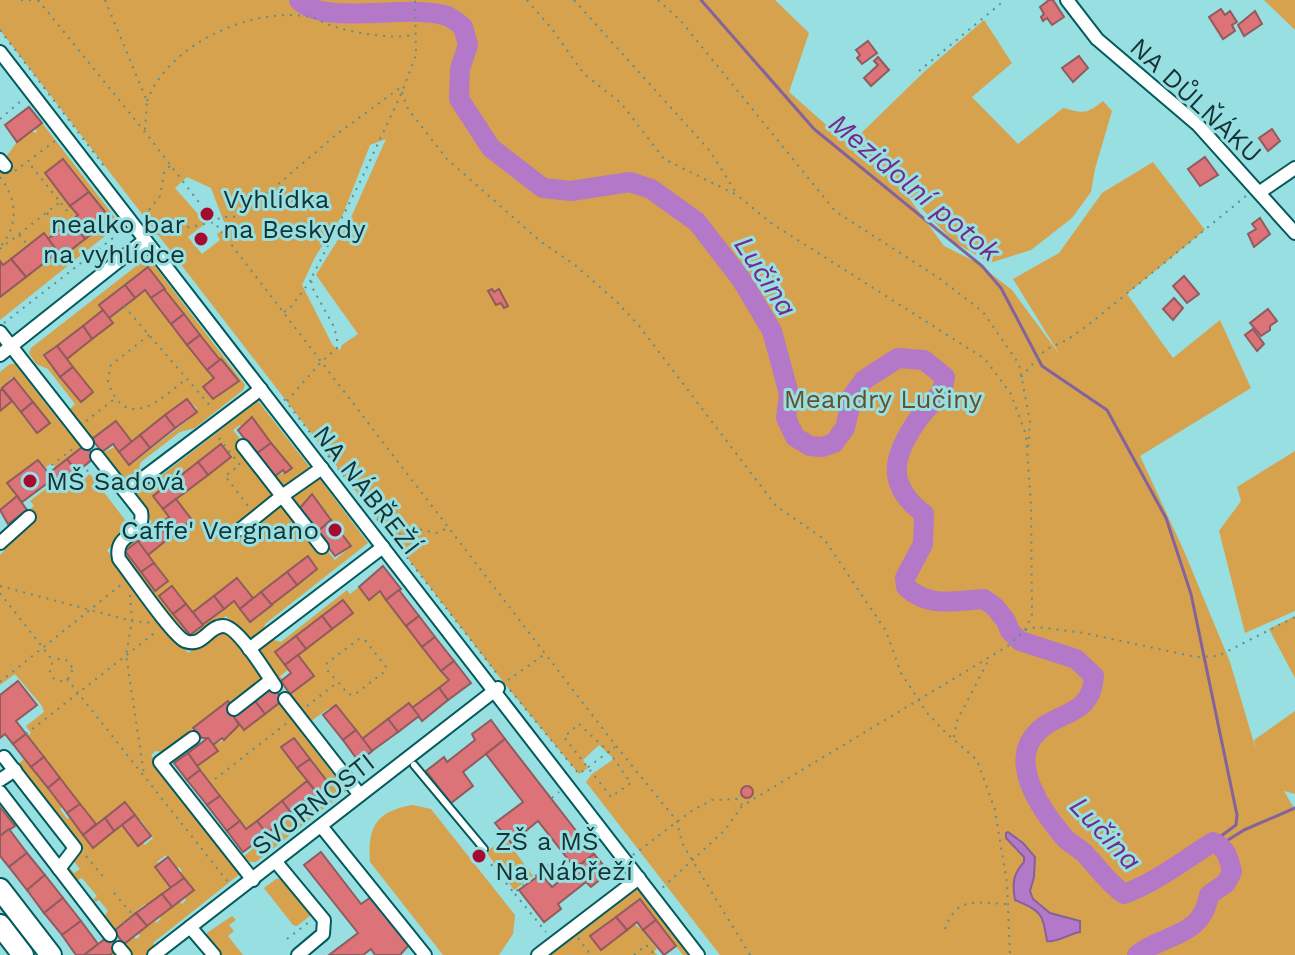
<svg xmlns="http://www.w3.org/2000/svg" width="1295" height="955" font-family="'Work Sans',sans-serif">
	<rect width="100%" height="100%" fill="#97dfe1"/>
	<!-- green -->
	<g fill="#d6a24e" fill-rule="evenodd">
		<path d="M0,0H775L809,33L789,92L849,145L924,72L984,20L1012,63L972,97L1018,144L1063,108C1084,113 1085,115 1103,101L1112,111L1095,169L1091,192L1072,218L1031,250L990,263L954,242L901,187L944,246L976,262L1012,290L1060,355L1013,279L1059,253L1102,193L1153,162L1205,230L1127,294L1173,358L1220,320L1251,388L1140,456L1184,551L1230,662L1256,750L1254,740L1295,711V794L1284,791L1295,810V955H720L586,782L592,774L614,759L599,745L583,760L588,768L579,774L504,683L0,30ZM386,139L349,222L316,275L358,334L342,345L340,350L333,346L302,285L315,257L343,214L370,145ZM187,177L211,188L226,227L217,234L220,240L202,254L188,237L206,223L175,188ZM1035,908L1079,921L1059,940L1046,937L1043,922Z"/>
		<polygon points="1264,0 1295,0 1295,30"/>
		<polygon points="42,123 120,224 0,320 0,165 17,142 32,131 35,133 37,132 35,128"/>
		<path d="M144,260L151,261L245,385L243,390L195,428L180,432L141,462L139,468L143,475C133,481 126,485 116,475L119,472L117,469L114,471L100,454L115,447L129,464H132L188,420L197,408L186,399L132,442L116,422L90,441L67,412L75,404L48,369L36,364L29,353L31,348Z"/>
		<polygon points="10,364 15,364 60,422 65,420 62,424 66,430 69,428 85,445 56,468 52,463 44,469 37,460 7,483 17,497 0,510 0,411 12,402 37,433 50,424 12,377 0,391 0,372"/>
		<path d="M258,401L312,470L290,486L278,485L267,473L274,477L292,468L251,418L242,427L240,425L233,430L240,439L243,438L267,468L265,470L246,445L241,448L319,548L324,545L304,520L306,518L328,547L326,549L335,560L351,546L313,494L299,509L302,517L291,503L293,492L316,474L368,543L265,624L264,631L252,638L242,636L226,616C213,626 199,644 182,635L122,558L124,545L152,522L137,501L136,493L147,480L153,482Z"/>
		<polygon points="1295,451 1295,611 1245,633 1219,531 1241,501 1237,487"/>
		<polygon points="90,474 132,529 107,550 188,653 222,630 232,635 273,688 240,713 227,702 189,732 191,735 163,752 156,751 151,755 241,873 153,943 159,955 110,955 134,937 136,939 140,936 138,933 155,921 156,923 161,919 160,917 180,902 182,904 186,900 185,898 194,890 180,873 182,871 179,867 176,868 166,855 157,862 159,864 155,867 171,888 147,906 145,904 135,912 136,915 114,932 103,918 108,911 99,900 95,902 93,900 97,896 82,878 76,881 69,873 68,866 74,873 80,869 73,860 84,850 17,765 24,759 62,807 60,809 67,819 70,817 93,848 120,827 123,827 138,846 143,843 145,845 153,838 141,820 139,821 125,803 96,825 27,736 31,733 26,726 44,712 42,706 15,674 0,685 0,555 4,551 6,544 0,538 0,532 3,533 10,527 9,525 34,506 30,501 48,487 52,492 66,491"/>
		<polygon points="359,587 369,600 380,592 449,680 413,708 408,703 362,739 329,708 310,722 288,697 313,677 298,655 353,613 343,601 275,653 288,670 280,676 283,680 278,684 257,651 259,647 270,639 281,642 347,590 350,594"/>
		<polygon points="1295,616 1295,678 1269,629"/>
		<polygon points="283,701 305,737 346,791 256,862 250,862 243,857 255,847 254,844 330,785 294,738 282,748 307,782 248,828 243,826 197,767 218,751 214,745 229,737 230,732 239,725 245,730"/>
		<path d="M413,805L431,809L515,915L513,934L499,955H443L370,862C367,826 377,811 413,805Z"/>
		<polygon points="505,838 533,876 514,890 486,852"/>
		<polygon points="282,878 311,915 297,926 293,925 264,888 276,879"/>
		<polygon points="634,889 640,891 689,955 683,955 666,933 629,906 591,938 601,950 634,924 642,930 657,949 654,951 657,955 548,955"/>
		<polygon points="232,916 236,920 229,925 234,931 228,936 243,955 219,955 207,940 207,933"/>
	</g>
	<!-- water -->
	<path fill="#b378c7" stroke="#84639b" stroke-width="2" d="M1008,832L1023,843L1035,857L1034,877L1030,891L1033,899L1050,913L1080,921V932C1069,934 1056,943 1047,941C1042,912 1042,912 1015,900C1012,884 1013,874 1024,862V857L1006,838V833Z"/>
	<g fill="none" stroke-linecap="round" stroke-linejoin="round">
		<!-- stream -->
		<g stroke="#84639b" stroke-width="3">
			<polyline points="701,0 814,129 982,266 1001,288 1042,366 1107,410 1166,518 1191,594 1237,815 1236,825 1213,842"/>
			<polyline points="1220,845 1244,830 1295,808"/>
		</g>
		<!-- river -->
		<path stroke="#b378c7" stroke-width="20" d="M299,0C323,27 411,3 447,16C453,18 458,23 463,27L468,45L460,69L459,99L491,148L543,188L571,191L630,182L651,189L697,222L741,279L772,331L789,394L786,418L795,437L810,446L822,447L834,443L845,428L853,395L864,380L898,358L924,360L945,377C943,398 930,403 919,418C892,456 885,484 924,514L923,544L905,578L906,587C929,608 954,601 984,599L995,607L1006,621L1010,631L1020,641L1076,659L1094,676C1091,720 1054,709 1033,737C1011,767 1043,812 1063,836C1069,844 1079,847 1086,855C1100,870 1108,883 1124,894C1157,882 1184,860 1213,842C1227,848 1229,859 1232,872L1226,883L1209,895C1202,938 1165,933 1137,955"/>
	</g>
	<!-- building -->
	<g fill="#dc7379" stroke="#915b5d" stroke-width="2">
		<polygon points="1049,0 1053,0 1064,17 1052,25 1047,18 1043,21 1041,17 1044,14 1040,7"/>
		<polygon points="1221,9 1225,15 1230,11 1237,22 1232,25 1235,31 1223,39 1209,17"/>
		<polygon points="1255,11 1262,24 1244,36 1238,25"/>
		<polygon points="868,41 877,53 862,64 857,58 860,55 856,50"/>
		<polygon points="1079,56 1088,68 1073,82 1062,68"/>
		<polygon points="878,57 889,70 871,86 864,78 878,65 874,61"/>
		<polygon points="29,107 42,123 17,142 5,125"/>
		<polygon points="1272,129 1280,141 1268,151 1259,138"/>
		<polygon points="1205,157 1218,175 1200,186 1188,169"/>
		<polygon points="63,159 89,192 70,206 45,173"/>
		<polygon points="89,192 111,219 85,239 71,221 78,215 70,206"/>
		<polygon points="1260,218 1270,234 1254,247 1248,234 1256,229 1252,224"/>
		<polygon points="71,221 85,239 62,257 48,239"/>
		<polygon points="44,233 58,252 26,277 11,259"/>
		<polygon points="11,259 26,277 0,297 0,261 3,265"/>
		<polygon points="148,267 165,289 151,298 145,290 135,298 125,285"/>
		<polygon points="1184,276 1199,294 1187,303 1173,286"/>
		<polygon points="125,285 135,298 109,318 99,305"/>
		<polygon points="164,289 184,314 171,324 151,298"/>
		<polygon points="492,289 494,292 499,289 508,306 504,308 501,303 496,305 488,291"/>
		<polygon points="1174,298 1183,308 1173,320 1163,309"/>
		<polygon points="1268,309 1277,321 1270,326 1270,330 1261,336 1250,323"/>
		<polygon points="103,310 113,323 92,339 83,326"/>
		<polygon points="184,314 200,335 187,345 171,324"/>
		<polygon points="83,326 92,339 67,359 57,346"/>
		<polygon points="1253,329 1264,344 1257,351 1245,335"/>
		<polygon points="200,335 220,360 207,370 187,345"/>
		<polygon points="57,346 73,367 60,377 44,355"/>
		<polygon points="221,359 239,381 213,399 203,387 214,378 207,370"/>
		<polygon points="73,367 93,392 81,402 60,377"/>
		<polygon points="14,378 33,402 21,412 2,388"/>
		<polygon points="2,389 12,401 0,411 0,391"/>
		<polygon points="187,399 197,412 175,428 165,415"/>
		<polygon points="33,402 50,423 37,433 21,412"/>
		<polygon points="165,415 175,428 150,448 140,435"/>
		<polygon points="252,417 271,443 256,454 238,430"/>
		<polygon points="116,421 132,442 119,452 113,444 102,452 92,439"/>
		<polygon points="140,435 150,448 129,465 119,452"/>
		<polygon points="271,443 292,468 285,473 283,470 274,477 256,454"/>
		<polygon points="221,444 231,457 208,475 198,462"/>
		<polygon points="85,445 95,457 77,472 67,459"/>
		<polygon points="67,459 77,472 58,486 48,474"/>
		<polygon points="38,460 53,479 22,502 7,483"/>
		<polygon points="198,462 208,475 184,493 175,480"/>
		<polygon points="174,480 184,493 163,509 153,496"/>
		<polygon points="312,494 331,520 317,532 299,509"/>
		<polygon points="17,496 27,510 8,524 0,510"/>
		<polygon points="176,499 192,520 169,538 159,525 169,517 163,509"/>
		<polygon points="331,520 351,546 335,556 317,532"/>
		<polygon points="159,525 169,538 148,555 138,542"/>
		<polygon points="138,541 154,563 141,572 125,551"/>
		<polygon points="308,556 317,569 297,585 287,572"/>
		<polygon points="154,563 168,581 155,591 141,572"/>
		<polygon points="383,566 401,589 386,600 380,591 369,600 359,587"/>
		<polygon points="287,572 297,585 271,605 261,592"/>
		<polygon points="237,578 253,598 240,609 234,601 224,609 214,596"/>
		<polygon points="172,586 186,604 173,614 159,596"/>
		<polygon points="399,590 419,616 406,626 386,600"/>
		<polygon points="261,592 272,605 250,622 240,609"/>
		<polygon points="214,596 224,609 202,625 193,612"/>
		<polygon points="343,600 353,613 332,629 322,616"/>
		<polygon points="186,604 203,625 190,635 173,614"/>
		<polygon points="322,616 332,629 306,649 296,636"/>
		<polygon points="419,616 435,637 422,647 406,626"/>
		<polygon points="296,636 306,649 285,665 275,652"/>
		<polygon points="435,637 454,661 441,671 422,647"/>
		<polygon points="298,655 314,676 290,694 281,681 291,673 285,665"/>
		<polygon points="454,661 471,683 448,700 439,688 449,680 441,671"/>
		<polygon points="18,681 37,705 16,721 26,734 13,744 5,734 0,738 0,695"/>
		<polygon points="273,687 283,700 265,714 255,701"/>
		<polygon points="439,688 448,700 422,721 412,708"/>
		<polygon points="228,701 236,712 234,717 239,725 224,740 222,738 213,745 208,738 202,738 193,728"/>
		<polygon points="255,701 265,714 244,730 234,717"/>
		<polygon points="409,703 419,716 398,732 388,719"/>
		<polygon points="336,705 356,730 343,740 323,715"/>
		<polygon points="388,719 398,732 372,751 362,739"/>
		<polygon points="491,720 505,739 463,772 473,786 451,803 426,771 444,757 447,762 475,740 472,734"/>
		<polygon points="356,730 372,751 359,762 343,740"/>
		<polygon points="26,734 44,757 31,767 13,744"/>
		<polygon points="208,738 218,751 197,766 188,753"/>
		<polygon points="294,738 310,759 297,768 281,747"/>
		<polygon points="505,739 594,854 575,868 538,821 511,843 495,823 523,802 486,754"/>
		<polygon points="188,753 200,770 187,780 174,763"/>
		<polygon points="44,757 60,778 48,788 31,767"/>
		<polygon points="310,759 330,785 318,794 297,768"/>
		<polygon points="200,770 220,796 207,805 187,780"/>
		<polygon points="60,778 80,804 67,813 48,788"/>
		<polygon points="307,781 318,794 292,814 282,801"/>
		<circle cx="747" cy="792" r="6"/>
		<polygon points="220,796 240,821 227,831 207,805"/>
		<polygon points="282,801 292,814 266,834 257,821"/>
		<polygon points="125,802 135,815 114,831 105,818"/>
		<polygon points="80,804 96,824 83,835 67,813"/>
		<polygon points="0,807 15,826 0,836"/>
		<polygon points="135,815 151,836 138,846 122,825"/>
		<polygon points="105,818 114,831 93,848 83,835"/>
		<polygon points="240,821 246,829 257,821 267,834 243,852 227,831"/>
		<polygon points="9,829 27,853 9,867 0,856 0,836"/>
		<polygon points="321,852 361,904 371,897 409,945 400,955 375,955 371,949 363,955 329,955 358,933 304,865"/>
		<polygon points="27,853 45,875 27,890 9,867"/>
		<polygon points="594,854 609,872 591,887 586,882 558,904 561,909 544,922 519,890 541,874 552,887"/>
		<polygon points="168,857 184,878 171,888 155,867"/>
		<polygon points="45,875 63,898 44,913 27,890"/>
		<polygon points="184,878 194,890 172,907 162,894"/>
		<polygon points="162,894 172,907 147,926 136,913"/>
		<polygon points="63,898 81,921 62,935 44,913"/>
		<polygon points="640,899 656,920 643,930 637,922 627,930 616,917"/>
		<polygon points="136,913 147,926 124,944 114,931"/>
		<polygon points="616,917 627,930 601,950 590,936"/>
		<polygon points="656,920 676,946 664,955 643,930"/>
		<polygon points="81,921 98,944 84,955 76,955 62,935"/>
		<polygon points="110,935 119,948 110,955 84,955"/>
	</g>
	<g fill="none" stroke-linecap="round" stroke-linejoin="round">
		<!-- lane casing -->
		<g stroke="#025a5c" stroke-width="10">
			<polyline id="lane" points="414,765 484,849"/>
		</g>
		<!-- street casing -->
		<g stroke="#025a5c" stroke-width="16">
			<g id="street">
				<polyline points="1067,0 1097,39 1198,125 1295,233"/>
				<polyline points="0,52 698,955"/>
				<polyline points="0,160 5,166"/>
				<polyline points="1260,192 1295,168"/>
				<polyline points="0,332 87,443"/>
				<polyline points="0,355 145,240"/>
				<path d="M97,456L141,512C146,538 113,531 119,559C131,574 172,635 185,641C203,648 208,626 223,626C238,626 266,673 275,686"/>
				<polyline points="322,468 282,496 322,547"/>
				<polyline points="126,491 261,389"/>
				<polyline points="241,529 282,496 243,446"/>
				<polyline points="0,543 29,517"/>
				<polyline points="249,649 383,547"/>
				<polyline points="285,699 360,795"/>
				<polyline points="234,709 271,680"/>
				<polyline points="193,738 160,762 253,880"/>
				<polyline points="4,757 75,848 59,869"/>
				<polyline points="0,780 15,770"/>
				<polyline points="0,792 110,935"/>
				<polyline points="321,826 425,955"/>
				<polyline points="276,862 324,920 323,934 298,955"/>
				<polyline points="190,927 214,955"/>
				<polyline points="119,948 125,955"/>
				<polyline points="154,955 498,688"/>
				<polyline points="538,955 639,878"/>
			</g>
		</g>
		<!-- primary casing -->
		<g stroke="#025a5c" stroke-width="24">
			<g id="primary">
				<polyline points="0,889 51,955"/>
				<polyline points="0,925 23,955"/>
			</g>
		</g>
		<!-- path -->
		<g stroke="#5b8f91" stroke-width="2" stroke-dasharray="2 6" stroke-linecap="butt">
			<polyline points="21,0 44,0"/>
			<polyline points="38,0 145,132 616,746 677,821 682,843 750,955"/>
			<polyline points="105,0 147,101 145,130"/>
			<polyline points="527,0 552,29 584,74 621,103 664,159 737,195 771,223 985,359 1011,394 1026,435 1031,505 1032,614 1025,630 1008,646 742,806 725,830 660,890"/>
			<polyline points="574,0 710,151 735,191"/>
			<polyline points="658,0 681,21 835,211 939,278 983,312 1019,364 1030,422 1028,448"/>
			<polyline points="0,30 104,166"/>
			<polyline points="919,71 1005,0"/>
			<polyline points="402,92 408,109 447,159 540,241 575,265 618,303 640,327 776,506 824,539 886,631 901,673 928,714 945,732 977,760 995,810 1007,883 1010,955"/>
			<path d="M147,101C168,44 252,6 311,17C317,18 321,22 327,24C347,32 392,40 412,35"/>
			<polyline points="0,119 22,100"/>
			<polyline points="15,171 55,141"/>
			<path d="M0,177C17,199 19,224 1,246"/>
			<polyline points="61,203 71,216"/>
			<polyline points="47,213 60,229"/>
			<polyline points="144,216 160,196 164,173 170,166"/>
			<polyline points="156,234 214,222 221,217 234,217 275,187 337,134 404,85"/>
			<polyline points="19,235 28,245"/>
			<polyline points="0,249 60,202 28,162"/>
			<polyline points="124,306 213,409"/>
			<polyline points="284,312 291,307 311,280"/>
			<polyline points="4,323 122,231"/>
			<path d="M149,335L110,366L108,382C126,433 160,400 186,379"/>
			<polyline points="1021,377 1045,350 1067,340 1092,322 1246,196"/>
			<polyline points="284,399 498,675"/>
			<polyline points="287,401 321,362 337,348 337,337 333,325 312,287 311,279 360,182 402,92 416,55 415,0"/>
			<polyline points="86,421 116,398"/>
			<polyline points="219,438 240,465 225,476 248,506"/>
			<polyline points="45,470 74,448"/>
			<polyline points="60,489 90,469"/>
			<polyline points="393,540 409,527 436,533 448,528"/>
			<polyline points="0,586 132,621 152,623"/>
			<polyline points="0,593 54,662"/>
			<polyline points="130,595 132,621 126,655 144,774"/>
			<polyline points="1025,630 1037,627 1084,633 1196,657 1218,656 1295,617"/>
			<circle cx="61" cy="670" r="11"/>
			<polyline points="67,679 228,882"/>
			<polyline points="508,680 545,654"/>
			<polyline points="0,682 122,584"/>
			<polyline points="510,690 579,774 615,747"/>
			<polyline points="307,706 338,682 348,694 354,695 384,672 386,667 365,640 359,639 327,663 327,670 338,682"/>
			<polygon points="579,724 609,752 631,783 611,797 564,737"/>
			<polyline points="26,734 157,631"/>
			<polyline points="954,737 957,721 989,659"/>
			<polyline points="215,779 287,723"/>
			<polyline points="552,798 559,792"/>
			<polyline points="633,855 690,812 712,800 738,799 742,805"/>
			<polyline points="86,856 106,880"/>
			<polyline points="486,858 514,893 550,864 562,879"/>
			<polyline points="114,893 133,915 119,926"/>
			<polyline points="515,894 546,932"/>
			<path d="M945,929C956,895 979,903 1007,904"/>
			<polyline points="578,938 591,955"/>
			<polyline points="287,939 309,922"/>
			<polyline points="634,955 646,945 655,955"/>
		</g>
		<!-- lane -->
		<use href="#lane" stroke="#fff" stroke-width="6"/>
		<!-- street -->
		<use href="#street" stroke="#fff" stroke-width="12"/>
		<!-- primary -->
		<use href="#primary" stroke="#fff" stroke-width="20"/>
	</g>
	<!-- markers -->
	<g fill="#a50a31" stroke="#97dfe1" stroke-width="3">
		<circle cx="207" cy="214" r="8"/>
		<circle cx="201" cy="239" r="8"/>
		<circle cx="30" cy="481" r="8"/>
		<circle cx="335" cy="530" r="8"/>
		<circle cx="479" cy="856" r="8"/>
	</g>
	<g text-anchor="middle" stroke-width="6" stroke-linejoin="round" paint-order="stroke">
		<!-- street labels -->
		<g font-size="26" fill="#153334" stroke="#97dfe1">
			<text transform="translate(1196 100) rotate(43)" y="9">NA DŮLŇÁKU</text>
			<text transform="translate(367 490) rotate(52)" y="9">NA NÁBŘEŽÍ</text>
			<text transform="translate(313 804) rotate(-38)" y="9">SVORNOSTI</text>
		</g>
		<!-- poi labels -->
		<g font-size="26" fill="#153334" stroke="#97dfe1" text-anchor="start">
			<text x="223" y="208">Vyhlídka<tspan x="223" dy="30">na Beskydy</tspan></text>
			<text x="185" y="233" text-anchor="end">nealko bar<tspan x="185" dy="30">na vyhlídce</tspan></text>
			<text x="46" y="490">MŠ Sadová</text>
			<text x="319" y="539" text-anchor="end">Caffe' Vergnano</text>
			<text x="495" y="850">ZŠ a MŠ<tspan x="495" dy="30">Na Nábřeží</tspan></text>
		</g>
		<!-- park labels -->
		<g font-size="26" fill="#684f28" stroke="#97dfe1">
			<text x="883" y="408">Meandry Lučiny</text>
		</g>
		<!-- water labels -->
		<g font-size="28" font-style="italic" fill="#742a8a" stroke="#97dfe1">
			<text transform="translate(915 187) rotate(40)" y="10">Mezidolní potok</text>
			<text transform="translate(766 276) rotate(57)" y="10">Lučina</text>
			<text transform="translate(1106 833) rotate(47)" y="10">Lučina</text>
		</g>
	</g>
</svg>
